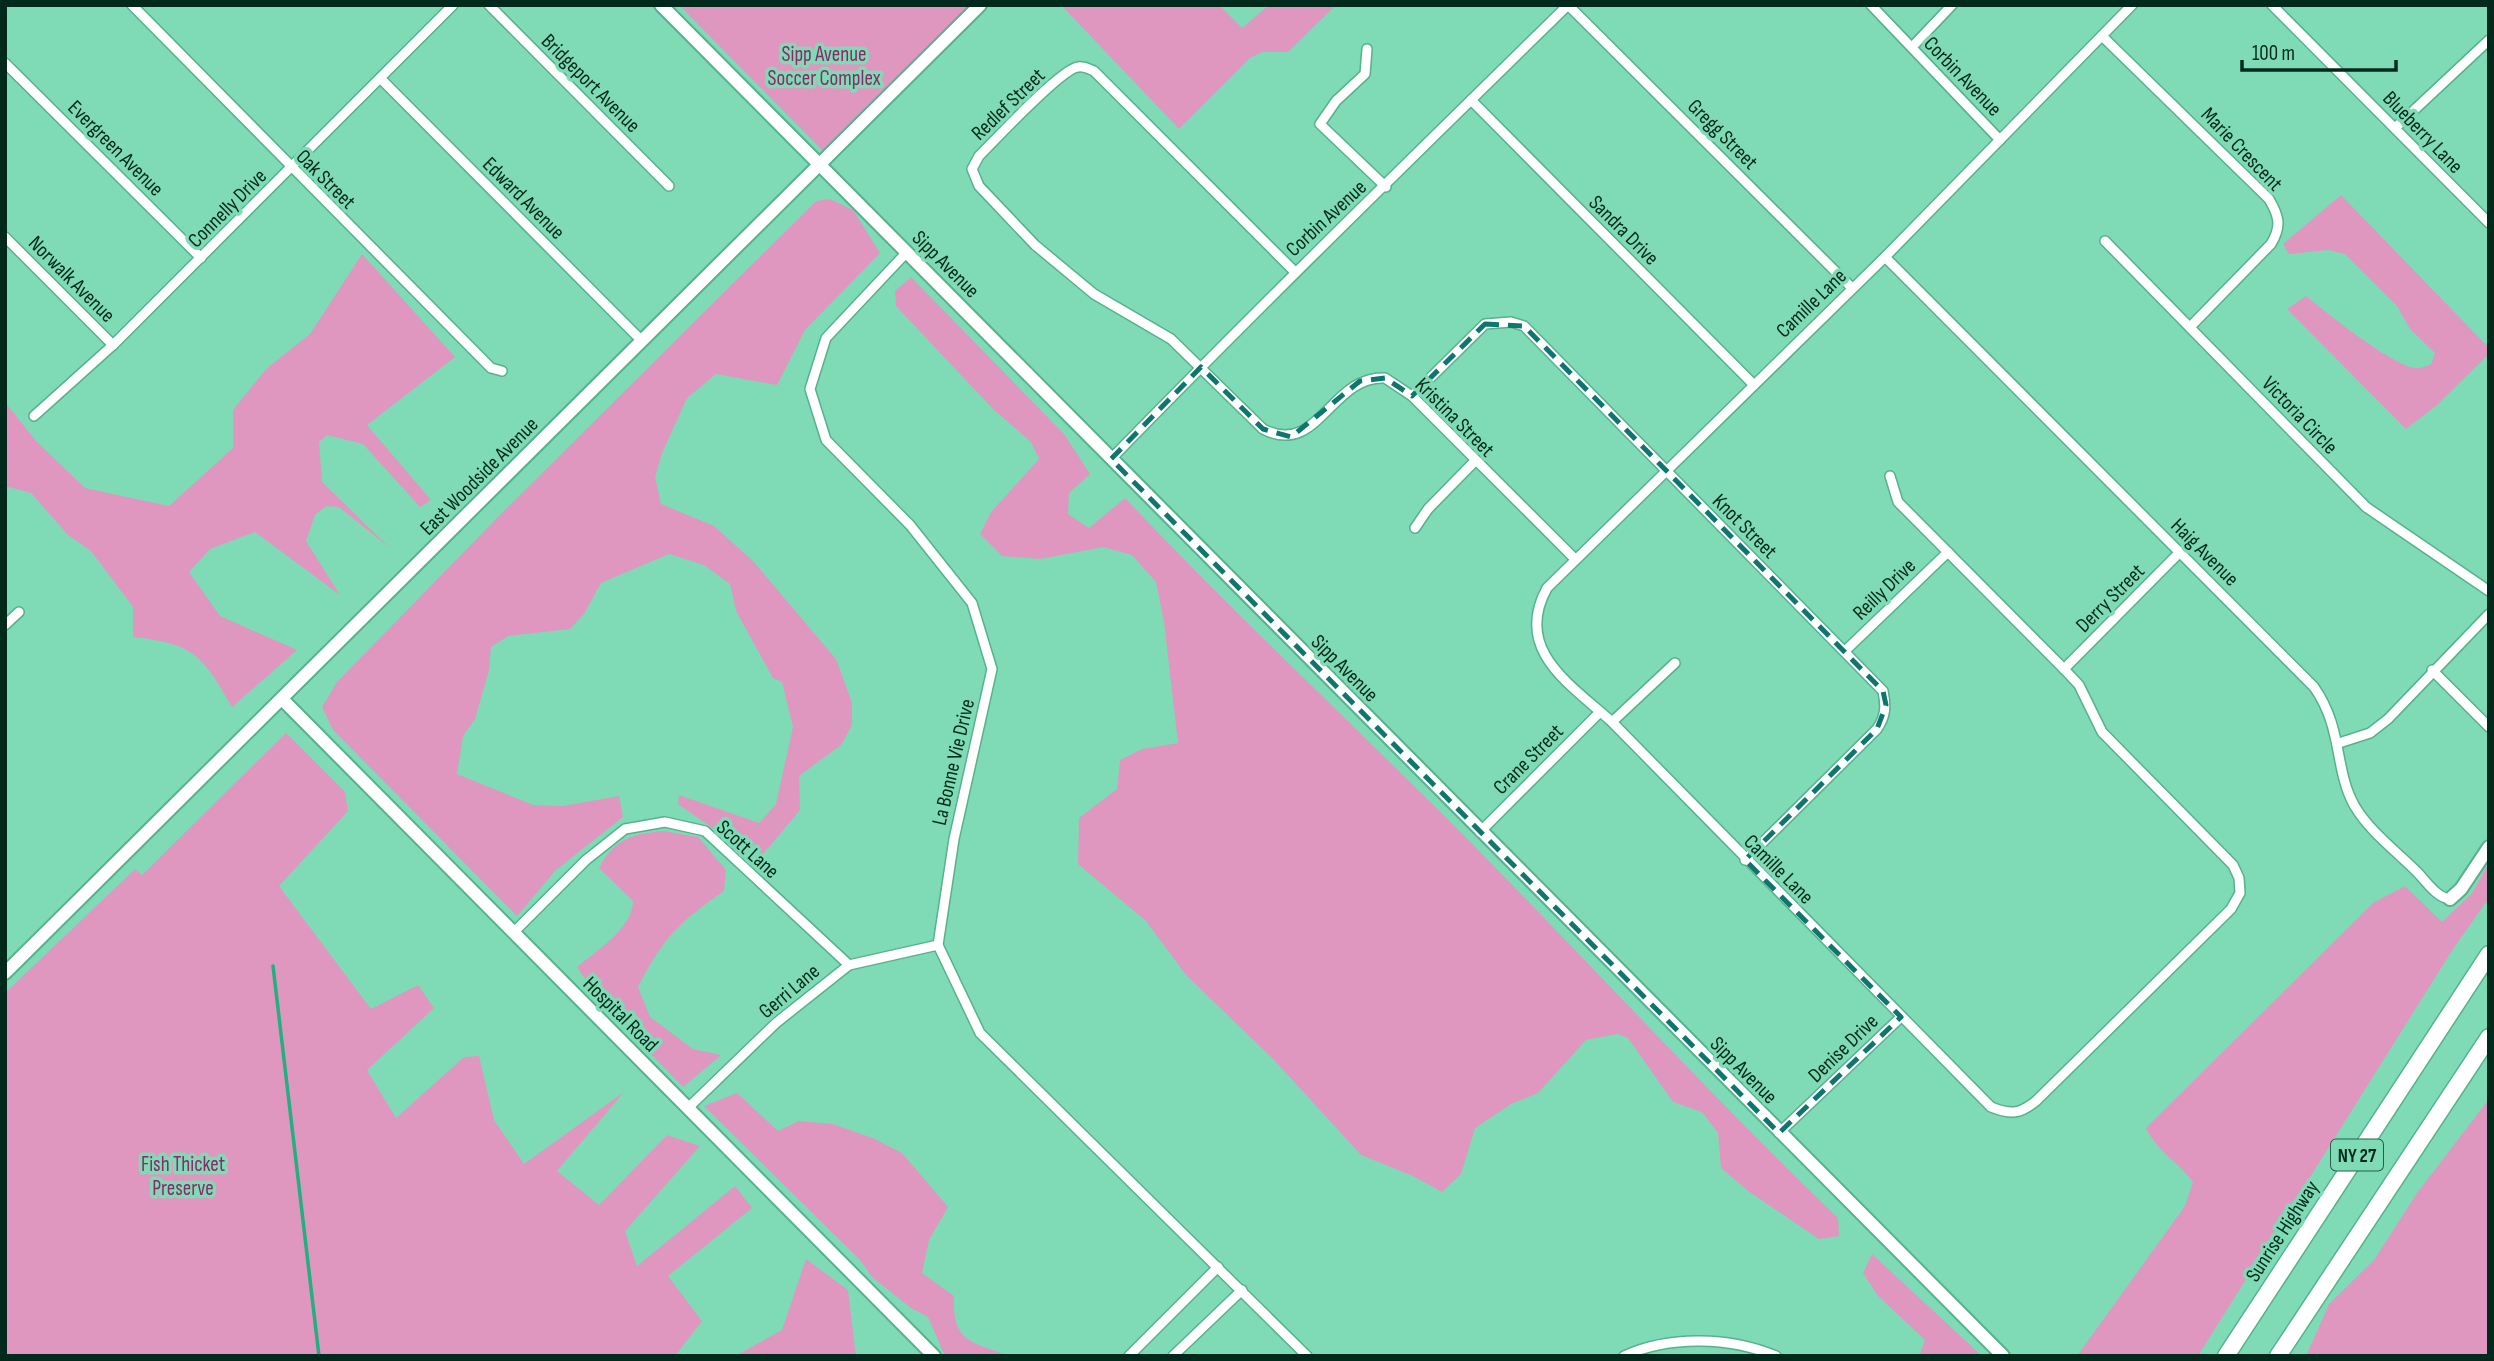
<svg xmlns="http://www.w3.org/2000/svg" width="2494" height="1361" font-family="'Sofia Sans Condensed',sans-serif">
	<rect width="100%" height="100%" fill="#7fdbb5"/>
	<!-- green -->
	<g fill="#df97bf">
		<polygon points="679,5 970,5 824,152"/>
		<polygon points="1061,5 1219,5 1242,28 1269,5 1336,5 1288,52 1262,52 1250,58 1179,129"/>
		<path d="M2341,195L2489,348V354L2437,405L2406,429L2287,309L2306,296C2328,314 2390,364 2415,368C2420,369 2427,366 2431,364L2435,353L2410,329L2397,306L2345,254L2328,250L2289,254L2283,244Z"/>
		<polygon points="830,199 853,210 880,253 805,330 777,385 716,374 687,398 662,453 655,477 661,504 714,526 753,561 836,659 852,703 852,725 841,745 799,776 800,810 758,860 678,804 679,795 759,823 776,804 793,727 782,682 773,678 736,611 730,584 704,565 669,554 601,583 584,614 570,629 508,636 491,647 489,670 475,719 463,736 457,774 533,805 563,806 619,796 623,817 556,870 517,916 333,730 322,707 337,682 495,520 816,201"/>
		<path d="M362,254L455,357L367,425L431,500L420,507L363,444L327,435L319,442L322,482L391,549L339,507L326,506L315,515L306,541L340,595L255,532L210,549L189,572L220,616L297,650L232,707C202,655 195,644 133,637V607L91,551L68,535L31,493L5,486V402L36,441L85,488L169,506L233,448V410L266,369L310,334Z"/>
		<path d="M911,277L1064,434L1090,474L1069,493L1068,514L1089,528L1125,498C1240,620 1363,733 1480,852C1600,974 1715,1100 1838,1218L1839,1236L1819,1239L1748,1191L1721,1168L1718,1133L1702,1112L1673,1102L1628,1038L1617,1034L1586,1040L1538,1093L1511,1104L1475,1128L1461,1174L1442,1192L1413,1176L1361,1155L1275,1061L1186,975L1146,921L1078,864L1079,818L1117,789L1120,760L1142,749L1178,743L1164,622L1156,582L1132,555L1103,547L1040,559L1002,556L980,534L991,512L1039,459L1031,442L993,409L896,306L895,291Z"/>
		<polygon points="286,733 345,792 348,811 279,886 371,1009 418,985 434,1008 367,1070 396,1118 464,1057 479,1056 494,1120 524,1164 624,1092 557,1171 599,1205 667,1135 700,1146 625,1231 637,1266 735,1186 752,1208 668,1276 702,1321 675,1356 5,1356 5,993 135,869 142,875"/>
		<path d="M664,831L698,837L726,870L724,891C678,923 664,937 638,987L650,1017L693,1049L721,1055L683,1087L606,1008L577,967C596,951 633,928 633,901L599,868C615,838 632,834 664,831Z"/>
		<path d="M2489,862V898L2453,949L2198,1356H2077L2185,1206L2193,1182C2178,1162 2157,1151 2146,1128L2373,903L2405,886L2442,922L2472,893Z"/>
		<path d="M737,1093L778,1131L799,1121L833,1124L875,1139L902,1153L948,1207L929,1240L922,1273L954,1296C952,1343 971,1341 1009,1356H945L928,1317L911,1308L872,1277L860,1260L704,1106Z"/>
		<polygon points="2489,1099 2489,1356 2306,1356 2329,1304 2374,1260 2417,1193"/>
		<polygon points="1872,1254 1982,1356 1919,1356 1925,1340 1878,1296 1863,1273"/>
		<polygon points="806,1259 848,1290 856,1356 735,1356 782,1330"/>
	</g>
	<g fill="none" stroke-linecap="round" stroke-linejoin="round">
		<!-- stream -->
		<polyline stroke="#22af82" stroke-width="3.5" points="273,966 319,1356"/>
		<!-- street casing -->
		<g stroke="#55b28d" stroke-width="12">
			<g id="street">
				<polyline points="132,5 491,368 502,371"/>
				<polyline points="489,5 669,186"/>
				<polyline points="1568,5 1852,288"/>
				<polyline points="1871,5 2000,140"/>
				<polyline points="2272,5 2489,223"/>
				<path d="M2102,36L2269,199C2279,216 2282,226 2271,244L2190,327"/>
				<polyline points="1912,47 1952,5"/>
				<polyline points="1367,49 1365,74 1336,101 1320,124 1386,187"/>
				<polyline points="5,63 201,258"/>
				<polyline points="381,79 642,341"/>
				<polyline points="1471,100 1753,384"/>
				<polyline points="2395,128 2489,40"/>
				<polyline points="5,237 113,345"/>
				<polyline points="2105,241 2366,507 2489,591"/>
				<polyline points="907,252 826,338 810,389 826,440 910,525 972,603 992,669 954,839 938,945 980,1033 1307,1356"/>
				<path d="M1885,257L2314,687C2343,728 2334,768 2354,805C2369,831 2396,851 2417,872C2426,881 2437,898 2450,899"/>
				<path d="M1295,272L1094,71C1089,69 1084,66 1078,67C1061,69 995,140 979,156L972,169L979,186L1035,245L1094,294L1171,339L1263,429C1318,458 1331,375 1385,378L1412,396L1575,559"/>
				<path d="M1412,396L1485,324L1511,322L1524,326L1883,691C1886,706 1886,716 1877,729L1745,860"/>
				<polyline points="34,416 113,345 453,5"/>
				<path d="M1111,459C1261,305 1414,156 1568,5"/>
				<path d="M1890,476L1898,502L2064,669L2079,685L2102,732L2233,865L2239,878L2240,893L2231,909L2036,1101C2020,1114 2011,1115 1991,1107L1612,722C1570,684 1513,650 1547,588L1885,257L2132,5"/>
				<polyline points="1415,528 1428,509 1475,461"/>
				<polyline points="5,625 19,612"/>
				<polyline points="1845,651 1948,552"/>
				<polyline points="2064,669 2180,552"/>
				<polyline points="2432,670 2489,727"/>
				<polyline points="1612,722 1675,663"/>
				<polyline points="2339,743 2370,733 2388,719 2489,614"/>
				<polyline points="1480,832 1600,712"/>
				<polyline points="513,933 586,860 625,829 665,822 705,831 849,965"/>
				<polyline points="688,1108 776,1023 849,965 938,945"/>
				<polyline points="1779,1133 1901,1017"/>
				<polyline points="1129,1356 1218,1267"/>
				<polyline points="1173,1356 1242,1290"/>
				<path d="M1624,1356C1670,1335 1730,1337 1776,1356"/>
			</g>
		</g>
		<!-- secondary casing -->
		<g stroke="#55b28d" stroke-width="16">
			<g id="secondary">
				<polyline points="661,5 2003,1356"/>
				<polyline points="282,699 934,1356"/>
				<polyline points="2450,899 2461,889 2489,847"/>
				<polyline points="5,973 980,5"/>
			</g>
		</g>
		<!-- highway casing -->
		<g stroke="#55b28d" stroke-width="19">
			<g id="highway">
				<polyline points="2226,1356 2489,954"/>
				<polyline points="2278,1356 2489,1037"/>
			</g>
		</g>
		<!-- street -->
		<use href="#street" stroke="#fff" stroke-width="9"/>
		<!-- secondary -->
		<use href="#secondary" stroke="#fff" stroke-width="12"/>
		<!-- highway -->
		<use href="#highway" stroke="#fff" stroke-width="16"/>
	</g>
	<!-- marked area -->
	<path fill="none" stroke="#0f766e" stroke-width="5" stroke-dasharray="14 9" stroke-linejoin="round" d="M1485,324L1524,326L1883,691L1886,705L1877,729L1745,860L1901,1017L1779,1133L1111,459L1201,367L1263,429L1291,437L1360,381L1385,378L1412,396Z"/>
	<g text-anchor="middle" stroke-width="7" stroke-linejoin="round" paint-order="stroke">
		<!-- shield labels -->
		<rect fill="#7fdbb5" stroke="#275f4a" stroke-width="2" x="2331" y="1139.5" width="52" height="31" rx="5"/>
		<g font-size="19" font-weight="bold" fill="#012a1c">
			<text x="2357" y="1162">NY 27</text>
		</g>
		<!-- park labels -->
		<g font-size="21" fill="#8f266a" stroke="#7fdbb5">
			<text x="824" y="61">Sipp Avenue<tspan x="824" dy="24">Soccer Complex</tspan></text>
			<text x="183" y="1171">Fish Thicket<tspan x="183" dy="24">Preserve</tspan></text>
		</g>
		<!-- street labels -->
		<g font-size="21" fill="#012a1c" stroke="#7fdbb5">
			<text transform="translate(1963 76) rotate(46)" y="7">Corbin Avenue</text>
			<text transform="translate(591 83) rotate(45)" y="7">Bridgeport Avenue</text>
			<text transform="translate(1008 104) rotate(-44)" y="7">Redlef Street</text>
			<text transform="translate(2423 132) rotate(46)" y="7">Blueberry Lane</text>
			<text transform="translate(1723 134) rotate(45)" y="7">Gregg Street</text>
			<text transform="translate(116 148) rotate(45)" y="7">Evergreen Avenue</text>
			<text transform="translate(2242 149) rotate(46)" y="7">Marie Crescent</text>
			<text transform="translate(326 179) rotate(45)" y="7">Oak Street</text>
			<text transform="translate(524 198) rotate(45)" y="7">Edward Avenue</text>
			<text transform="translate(227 208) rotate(-45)" y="7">Connelly Drive</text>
			<text transform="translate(1326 218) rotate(-43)" y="7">Corbin Avenue</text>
			<text transform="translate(1624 230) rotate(45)" y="7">Sandra Drive</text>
			<text transform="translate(946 264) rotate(45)" y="7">Sipp Avenue</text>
			<text transform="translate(72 279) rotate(45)" y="7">Norwalk Avenue</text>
			<text transform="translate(1811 303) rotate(-44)" y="7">Camille Lane</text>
			<text transform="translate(2300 415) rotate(46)" y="7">Victoria Circle</text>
			<text transform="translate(1455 417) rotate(45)" y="7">Kristina Street</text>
			<text transform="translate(479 476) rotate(-45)" y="7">East Woodside Avenue</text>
			<text transform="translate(1745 526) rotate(45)" y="7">Knot Street</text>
			<text transform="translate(2205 552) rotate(45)" y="7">Haig Avenue</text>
			<text transform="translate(1884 589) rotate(-44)" y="7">Reilly Drive</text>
			<text transform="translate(2110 598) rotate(-45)" y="7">Derry Street</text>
			<text transform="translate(1345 668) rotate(45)" y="7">Sipp Avenue</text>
			<text transform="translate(1528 759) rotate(-45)" y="7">Crane Street</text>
			<text transform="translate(953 762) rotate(-77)" y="7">La Bonne Vie Drive</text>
			<text transform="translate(748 849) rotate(42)" y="7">Scott Lane</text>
			<text transform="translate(1779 869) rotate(45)" y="7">Camille Lane</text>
			<text transform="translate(789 991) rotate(-40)" y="7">Gerri Lane</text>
			<text transform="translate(621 1014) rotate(45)" y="7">Hospital Road</text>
			<text transform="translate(1843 1048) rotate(-44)" y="7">Denise Drive</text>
			<text transform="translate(1744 1070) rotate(45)" y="7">Sipp Avenue</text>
			<text transform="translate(2282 1231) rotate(-57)" y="7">Sunrise Highway</text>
		</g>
	</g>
	<!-- border -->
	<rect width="2494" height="1361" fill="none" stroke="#012a1c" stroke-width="14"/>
	<!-- scale -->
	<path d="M2242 60v10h154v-10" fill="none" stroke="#012a1c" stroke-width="3.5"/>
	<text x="2252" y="60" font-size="21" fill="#012a1c" stroke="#7fdbb5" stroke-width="5" paint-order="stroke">100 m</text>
</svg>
